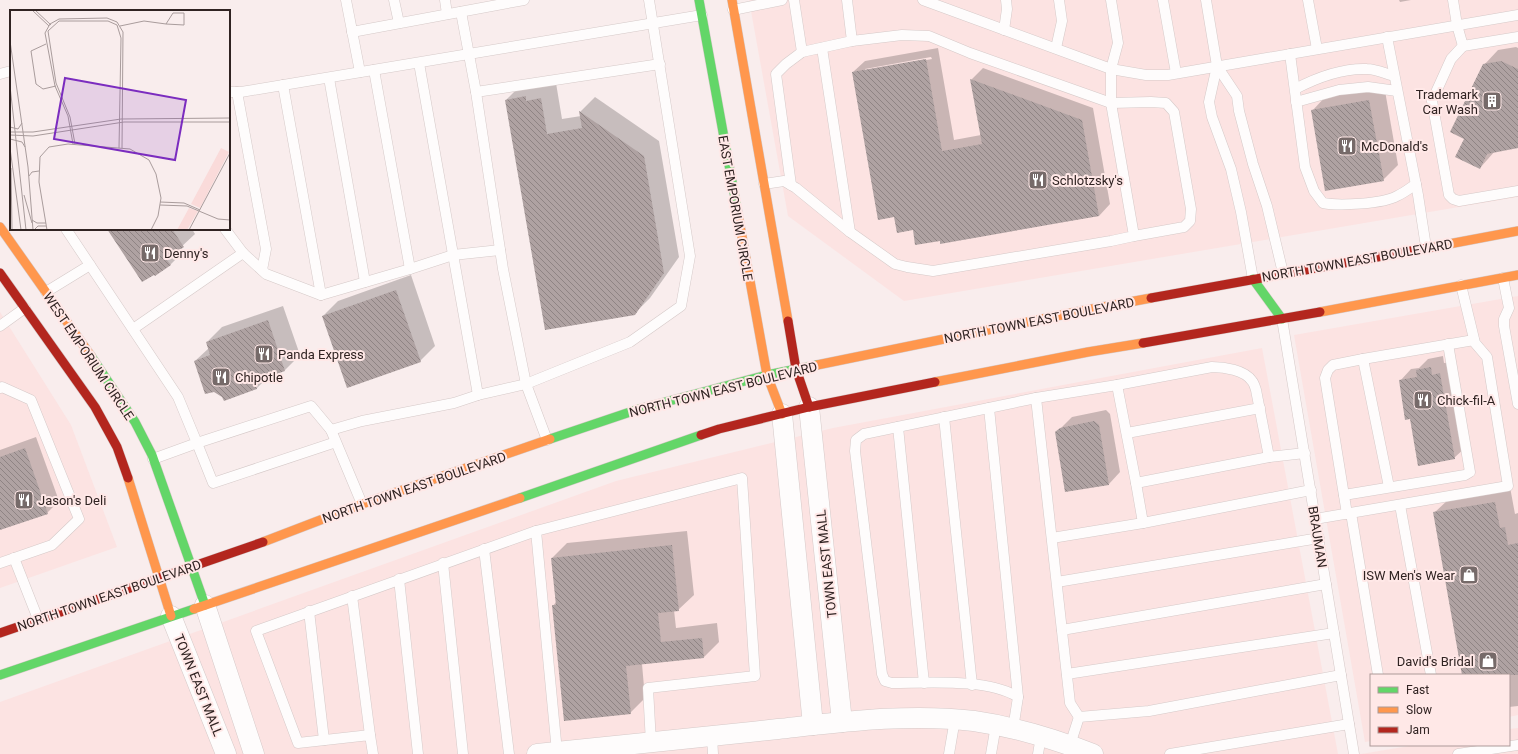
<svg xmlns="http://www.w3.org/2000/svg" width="1518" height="754" font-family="Roboto,sans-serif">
	<defs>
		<pattern id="building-back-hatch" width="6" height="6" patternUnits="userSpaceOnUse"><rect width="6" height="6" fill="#afa2a2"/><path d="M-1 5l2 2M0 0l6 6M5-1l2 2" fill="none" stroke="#8f8484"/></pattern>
	</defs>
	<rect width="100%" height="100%" fill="#f9eded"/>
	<!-- built -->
	<g fill="#fce3e2">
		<polygon points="749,0 1518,0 1518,197 904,301 788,216"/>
		<polygon points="1518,296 1518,715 1509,717 1509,675 1371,675 1371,741 1365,742 1294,335"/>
		<polygon points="0,312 71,425 117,547 0,588"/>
		<polygon points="1262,348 1338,754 0,754 0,702 616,481 833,428"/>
		<polygon points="1518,728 1518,754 1361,754 1415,745 1509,745 1509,729"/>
	</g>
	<!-- shadow -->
	<g fill="#0003" fill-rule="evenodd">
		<polygon points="1399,0 1411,0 1400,2"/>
		<polygon points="1516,47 1518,48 1518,147 1495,151 1480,168 1465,139 1484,65 1498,50"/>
		<path d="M938,48L954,140L981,135L971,80L983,68L1093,108L1110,204L1099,216L940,240L913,229L895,216L853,72L865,61ZM931,57L932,59L865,71V69Z"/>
		<polygon points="556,83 562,119 581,116 580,112 595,97 659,141 679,257 650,298 634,314 506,100 521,85"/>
		<polygon points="1384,85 1398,165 1383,180 1312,111 1327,95"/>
		<polygon points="109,229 192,229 195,234 179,249 182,253 170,265"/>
		<polygon points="411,275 435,346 420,361 323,316 338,301"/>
		<polygon points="283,306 300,355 285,370 270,375 256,389 195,361 209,348 207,342 222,327"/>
		<polygon points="1443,356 1444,363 1451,362 1466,447 1454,458 1411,418 1400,381 1411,369 1419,368 1428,359"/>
		<polygon points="1106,410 1110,414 1120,472 1109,484 1056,433 1072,417"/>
		<polygon points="36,437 59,501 47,513 0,529 0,450"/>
		<polygon points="1510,487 1515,514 1518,513 1518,706 1509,707 1509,675 1463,675 1434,513 1450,498"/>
		<polygon points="687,531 694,595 678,610 674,610 676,628 717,623 719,642 704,657 642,664 645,698 630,713 553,606 556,602 552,558 567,543"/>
	</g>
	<!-- building -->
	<g fill="url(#building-back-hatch)">
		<polygon points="926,59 942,151 982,144 970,79 1082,120 1099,216 940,244 940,241 915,245 913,230 897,233 894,217 878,220 852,72"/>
		<polygon points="1501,61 1518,69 1518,148 1487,154 1480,169 1455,157 1464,139 1450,132 1483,64"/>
		<polygon points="526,96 526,101 541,98 547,134 582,128 579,111 644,156 664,273 635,315 545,330 505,100"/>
		<polygon points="1369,100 1384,181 1325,191 1311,110"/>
		<polygon points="107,229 172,229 184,247 166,259 171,265 155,276 154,275 142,282"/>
		<polygon points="396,290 421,362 347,388 322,316"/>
		<polygon points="268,320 285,371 254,382 257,389 224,401 222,397 214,392 205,394 194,361 210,355 206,342"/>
		<polygon points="1431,367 1432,375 1440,373 1455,459 1418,466 1410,419 1405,420 1399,380 1417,377 1416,370"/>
		<polygon points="1094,421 1099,425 1109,485 1065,492 1055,432 1060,428"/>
		<polygon points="25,448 48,514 0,530 0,457"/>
		<polygon points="1495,502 1500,528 1505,527 1508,545 1518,543 1518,675 1462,675 1433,512"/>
		<polygon points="672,545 679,611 658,613 661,642 702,638 704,658 626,666 631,714 564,721 552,605 556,605 551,558"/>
	</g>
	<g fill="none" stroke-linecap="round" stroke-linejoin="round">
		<!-- lane casing -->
		<g stroke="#d5c9c8" stroke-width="11">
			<g id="lane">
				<polyline points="346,0 360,72"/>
				<polyline points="394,0 399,23"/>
				<polyline points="445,0 447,14"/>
				<polyline points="794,0 802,52 852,41"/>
				<polyline points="847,0 852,41 902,35 929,36 970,53 1111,103 1151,102 1166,103 1174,112 1191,209 1190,221 1184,227 1134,236"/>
				<polyline points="923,0 1111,69 1146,75 1168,75 1518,15"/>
				<polyline points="1163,0 1176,73"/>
				<polyline points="1206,0 1217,66 1209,102 1212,117 1231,169 1241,212 1253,279"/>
				<polyline points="1308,0 1317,49"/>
				<polyline points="1453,0 1457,25 1463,46 1518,37"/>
				<polyline points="733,10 782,0"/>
				<polyline points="461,12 476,92 503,269 526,384 547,440"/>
				<polyline points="1004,30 1007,9 1006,0"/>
				<polyline points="352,32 524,0"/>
				<polyline points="1387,37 1418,195 1426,247"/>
				<polyline points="1463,46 1451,59 1432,101 1449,195 1453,199 1459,201 1518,191"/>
				<polyline points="822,48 850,232"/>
				<polyline points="1056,48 1062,21 1059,0"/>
				<path d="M1290,54L1305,167L1314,191L1323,203C1339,206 1383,204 1397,196C1404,193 1410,188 1416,184"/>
				<polyline points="419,63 478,395"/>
				<polyline points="1217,66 1237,96 1239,111 1253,164 1267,206 1283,273"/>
				<polyline points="374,70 410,269"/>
				<polyline points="0,74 11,71"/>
				<polyline points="329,78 365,282"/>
				<polyline points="283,85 321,295"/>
				<path d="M1295,89C1316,78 1342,68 1367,69C1376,69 1386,74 1394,76"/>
				<polyline points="229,92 241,92 702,15"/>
				<polyline points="237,92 266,249 262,270"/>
				<polyline points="476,92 660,64"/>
				<polyline points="1296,102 1339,90 1368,87 1397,91"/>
				<polyline points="764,184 784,181 796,188 850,232 895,264 907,267 933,271 1111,241 1134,236 1111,103 1111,69 1118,43 1111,0"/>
				<polyline points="791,185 776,74 786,64 802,52"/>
				<polyline points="66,229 178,397 197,443 153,459"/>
				<polyline points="243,253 266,274 321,295 410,269 453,255 500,250"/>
				<polyline points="1503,278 1509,308 1504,319 1504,326 1518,404"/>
				<polyline points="46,292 90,265"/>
				<polyline points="1282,319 1354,754"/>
				<polyline points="0,326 25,308"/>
				<polyline points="133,329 243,253 225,229"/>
				<polyline points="1363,359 1389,487"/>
				<polyline points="1117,385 1136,483 1269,457"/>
				<polyline points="0,388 2,387 31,400 79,519 52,545 0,563"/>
				<path d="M1036,398L1117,385L1212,367C1224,367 1245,370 1252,381C1254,383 1255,387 1256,390L1269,457L1305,453"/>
				<polyline points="989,408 1018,697"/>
				<polyline points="944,417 972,685"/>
				<polyline points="898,427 924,683"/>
				<polyline points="331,430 362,421 454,403 478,395 526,384 630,342 681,306 690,256 649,0"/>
				<polyline points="1127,433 1260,408"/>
				<polyline points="336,442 213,483 197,443 311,406 331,430 362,504"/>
				<polyline points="1136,483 1143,523 1311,490"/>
				<polyline points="1344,495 1465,475 1470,472 1448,344"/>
				<polyline points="1400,505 1431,675"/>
				<polyline points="1351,513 1378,675"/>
				<polyline points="1347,514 1325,378 1328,370 1333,365 1363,359 1474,340"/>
				<polyline points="1315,519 1508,486 1487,357 1475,343 1461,285"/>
				<polyline points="1052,538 1143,523"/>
				<polyline points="484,549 509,754"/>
				<polyline points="14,558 38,619"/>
				<polyline points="443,563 463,754"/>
				<polyline points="399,579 418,754"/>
				<polyline points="1057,582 1319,538"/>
				<polyline points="352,596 370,735"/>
				<polyline points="309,611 324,740"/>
				<polyline points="1062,630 1326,584"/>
				<polyline points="1067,674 1334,633"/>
				<path d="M1013,729L1018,697C987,678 928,683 892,683L885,681L882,674L855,451L856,440L864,434L1036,398L1070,703L1079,717"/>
				<polyline points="712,736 713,754"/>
				<polyline points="1070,745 1079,717 1149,711 1341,675"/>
				<polyline points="557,752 536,531 742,478 755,676 648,688 651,743"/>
				<polyline points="373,754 370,735 298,743 256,631 536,531"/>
				<polyline points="949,754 955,719"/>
				<polyline points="991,754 996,725"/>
				<polyline points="1038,754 1041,736"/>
				<polyline points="1170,754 1349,724"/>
				<polyline points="1458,754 1518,745"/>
			</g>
		</g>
		<!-- street casing -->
		<g stroke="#d5c9c8" stroke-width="21">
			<g id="street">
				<polyline points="809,407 842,722"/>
				<polyline points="782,414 813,725"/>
				<polyline points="205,605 254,754"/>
				<polyline points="171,616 226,754"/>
				<path d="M537,754C618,746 698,738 778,729C842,722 909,713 974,721C1015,727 1055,739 1093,754"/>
			</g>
		</g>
		<!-- fast casing -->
		<g stroke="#d5c9c8" stroke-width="10">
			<g id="fast">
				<polyline points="699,0 737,209"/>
				<polyline points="1253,279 1282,319"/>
				<polyline points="91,356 135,422 152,455 205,605"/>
				<polyline points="550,439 639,409 767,375 817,365"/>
				<polyline points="520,498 701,435"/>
				<polyline points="0,675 194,609"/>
			</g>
		</g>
		<!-- slow casing -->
		<g stroke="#d5c9c8" stroke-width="10">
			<g id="slow">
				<polyline points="732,0 788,321"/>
				<polyline points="737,209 767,375 782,414"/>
				<polyline points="0,227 91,356"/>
				<polyline points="1433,247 1518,231"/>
				<polyline points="1320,312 1518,275"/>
				<polyline points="817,365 1081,311 1151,298"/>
				<polyline points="935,382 1088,352 1143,343"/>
				<polyline points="128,478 171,616"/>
				<polyline points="263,542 362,504 550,439"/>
				<polyline points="194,609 520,498"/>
			</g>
		</g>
		<!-- jam casing -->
		<g stroke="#d5c9c8" stroke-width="10">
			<g id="jam">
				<polyline points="0,273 95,407 117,447 128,478"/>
				<polyline points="1151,298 1433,247"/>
				<polyline points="788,321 796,369 809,407"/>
				<polyline points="1143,343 1320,312"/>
				<polyline points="701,435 719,429 809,407 935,382"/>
				<polyline points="0,633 263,542"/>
			</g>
		</g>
		<!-- lane -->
		<use href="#lane" stroke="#fefcfc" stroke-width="10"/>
		<!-- street -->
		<use href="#street" stroke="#fefcfc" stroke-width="20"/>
		<!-- fast -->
		<use href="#fast" stroke="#63d668" stroke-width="9"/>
		<!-- slow -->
		<use href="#slow" stroke="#ff974d" stroke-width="9"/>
		<!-- jam -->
		<use href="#jam" stroke="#b3261e" stroke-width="9"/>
	</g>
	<!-- icons -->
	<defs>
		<g id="building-square" transform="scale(1)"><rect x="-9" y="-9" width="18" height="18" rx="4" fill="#766a69" stroke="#ffe8e7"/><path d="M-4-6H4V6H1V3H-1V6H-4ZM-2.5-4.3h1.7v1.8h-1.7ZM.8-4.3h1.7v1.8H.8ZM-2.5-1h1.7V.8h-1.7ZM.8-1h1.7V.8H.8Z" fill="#fff"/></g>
		<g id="restaurant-square" transform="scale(1)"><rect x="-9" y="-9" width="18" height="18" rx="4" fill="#766a69" stroke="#ffe8e7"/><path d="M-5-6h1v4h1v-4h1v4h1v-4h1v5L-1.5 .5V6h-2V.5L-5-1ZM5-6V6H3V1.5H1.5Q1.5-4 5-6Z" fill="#fff"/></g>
		<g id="shop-square" transform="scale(1)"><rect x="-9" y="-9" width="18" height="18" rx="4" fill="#766a69" stroke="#ffe8e7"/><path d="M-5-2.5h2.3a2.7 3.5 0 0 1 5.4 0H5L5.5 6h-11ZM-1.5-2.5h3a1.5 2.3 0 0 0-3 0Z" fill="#fff"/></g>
	</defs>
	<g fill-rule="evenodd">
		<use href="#building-square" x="1492" y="101"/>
		<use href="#restaurant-square" x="1347" y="146"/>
		<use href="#restaurant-square" x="1038" y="180"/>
		<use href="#restaurant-square" x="150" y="253"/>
		<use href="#restaurant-square" x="264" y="354"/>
		<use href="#restaurant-square" x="221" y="377"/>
		<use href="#restaurant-square" x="1423" y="400"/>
		<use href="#restaurant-square" x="24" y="500"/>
		<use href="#shop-square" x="1469" y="575"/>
		<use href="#shop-square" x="1488" y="661"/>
	</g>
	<g text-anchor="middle" stroke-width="4" stroke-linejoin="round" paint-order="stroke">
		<!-- poi labels -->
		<g font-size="13" fill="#302322" stroke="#ffe8e7" text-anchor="start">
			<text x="1478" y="99" text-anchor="end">Trademark<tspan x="1478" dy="15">Car Wash</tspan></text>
			<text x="1361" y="151">McDonald's</text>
			<text x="1052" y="185">Schlotzsky's</text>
			<text x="164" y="258">Denny's</text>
			<text x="278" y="359">Panda Express</text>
			<text x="235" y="382">Chipotle</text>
			<text x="1437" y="405">Chick-fil-A</text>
			<text x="38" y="505">Jason's Deli</text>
			<text x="1455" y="580" text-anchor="end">ISW Men's Wear</text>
			<text x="1474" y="666" text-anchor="end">David's Bridal</text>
		</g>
		<!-- street labels -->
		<g font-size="13" fill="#302322" stroke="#ffe8e7">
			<text transform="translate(736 208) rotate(80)" y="5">EAST EMPORIUM CIRCLE</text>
			<text transform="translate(1357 260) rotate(-10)" y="5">NORTH TOWN EAST BOULEVARD</text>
			<text transform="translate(1039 320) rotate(-11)" y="5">NORTH TOWN EAST BOULEVARD</text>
			<text transform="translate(89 356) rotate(56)" y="5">WEST EMPORIUM CIRCLE</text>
			<text transform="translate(723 389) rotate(-14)" y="5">NORTH TOWN EAST BOULEVARD</text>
			<text transform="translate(414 487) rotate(-19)" y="5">NORTH TOWN EAST BOULEVARD</text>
			<text transform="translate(1318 537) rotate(81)" y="5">BRAUMAN</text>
			<text transform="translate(826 564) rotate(-96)" y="5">TOWN EAST MALL</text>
			<text transform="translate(109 595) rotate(-19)" y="5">NORTH TOWN EAST BOULEVARD</text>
			<text transform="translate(199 685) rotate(68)" y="5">TOWN EAST MALL</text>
		</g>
	</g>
	<!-- overview -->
	<g transform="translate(10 10)">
		<rect width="220" height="220" fill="#f9eded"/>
		<path d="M211,138L219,142L190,198L181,194ZM179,198L188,201L177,220H167Z" fill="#fadbda"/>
		<path fill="none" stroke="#a99c9c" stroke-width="1" d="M22,0L39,16M25,0L41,15M163,3H174V15L156,14ZM110,16L134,11L156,14M0,31L18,157L23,220M36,34L21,41L26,74L33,79L46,76M0,76L16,220M0,117L8,119L12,113M0,122H23L111,109L220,108M0,125L23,126L114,112H220M0,129L12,132L15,137M63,134L58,106L45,76L35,23L40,14L49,9L97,8L107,12L113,22L112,138M65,134L60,107L46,73L38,21L49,11H98L107,15L111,28L109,138M0,138L11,220M1,158L2,220M19,166L22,162L29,161M14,185L22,213M150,192L174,193L190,200M150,195L177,196L208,209L220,210M22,210L27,213H36M24,220L28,216H36M37,220L29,172L30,147L39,137L58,134L120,139L139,150L146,164L151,188L148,206L141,220M179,220L220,143"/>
		<path fill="#7b2cbf" fill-opacity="0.15" stroke="#7b2cbf" stroke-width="2" d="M55,68L176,90L165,150L44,129Z"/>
		<rect width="220" height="220" fill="none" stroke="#302322" stroke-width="2"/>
	</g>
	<!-- legend -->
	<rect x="1370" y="674" width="140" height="72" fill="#ffe8e7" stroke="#ac9998"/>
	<rect x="1378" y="687" width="20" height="6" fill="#63d668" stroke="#ac9998"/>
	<text x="1406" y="694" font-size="12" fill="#302322">Fast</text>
	<rect x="1378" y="707" width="20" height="6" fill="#ff974d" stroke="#ac9998"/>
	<text x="1406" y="714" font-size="12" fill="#302322">Slow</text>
	<rect x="1378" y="727" width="20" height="6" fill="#b3261e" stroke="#ac9998"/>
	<text x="1406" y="734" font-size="12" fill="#302322">Jam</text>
</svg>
